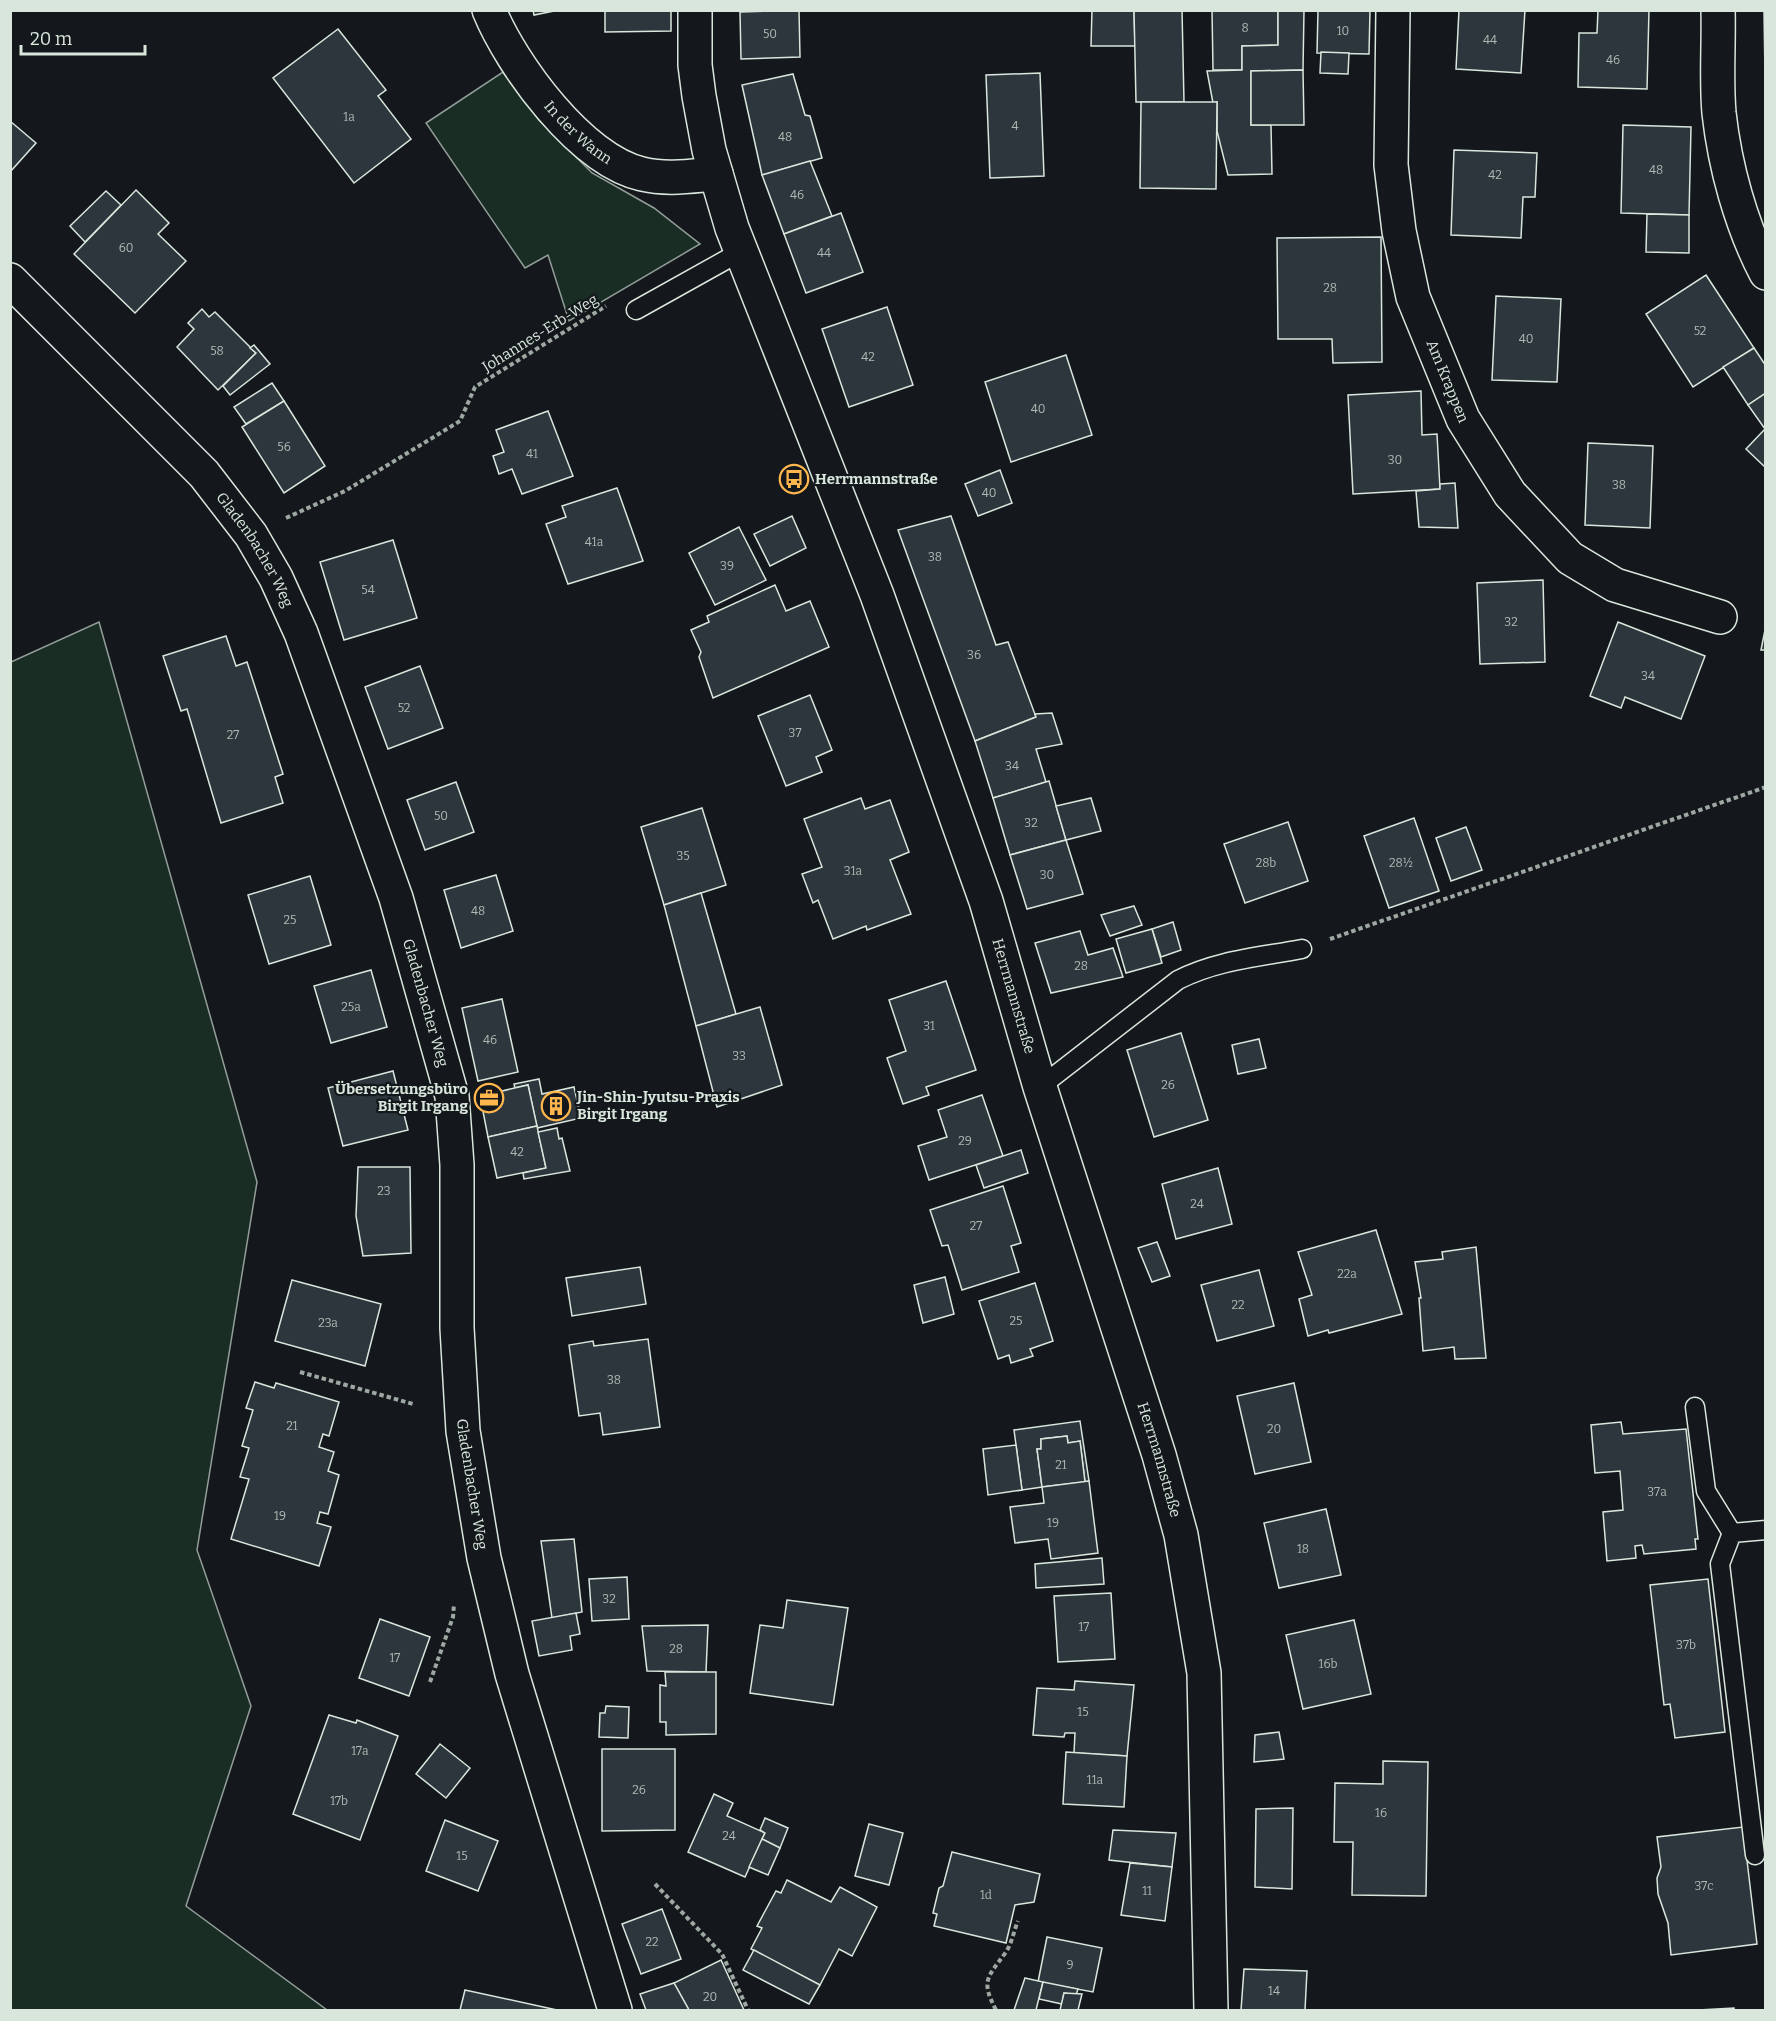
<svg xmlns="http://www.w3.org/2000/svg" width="1776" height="2021" font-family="Bitter,serif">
	<rect width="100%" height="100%" fill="#14181c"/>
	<!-- green -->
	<g fill="#1a2d24" stroke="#939e99" stroke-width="1.5">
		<polygon points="503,72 539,120 592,173 654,208 700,244 569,321 548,255 525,268 426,123"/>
		<polygon points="99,622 257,1182 197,1550 251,1706 186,1906 327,2010 11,2010 11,662"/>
	</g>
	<!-- building -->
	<g fill="#2c363c" stroke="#d8e6dc" stroke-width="1.5">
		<polygon points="533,10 559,10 534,15"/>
		<polygon points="605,10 671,10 671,31 605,32"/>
		<polygon points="799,10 800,57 741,59 740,12"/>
		<polygon points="1092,10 1134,10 1135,46 1091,46"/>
		<polygon points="1134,10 1182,10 1184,102 1136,102"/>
		<polygon points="1212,10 1278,10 1278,45 1242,46 1242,70 1213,70"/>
		<polygon points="1278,10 1304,10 1303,70 1251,71 1251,125 1271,125 1272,174 1228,175 1217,131 1217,102 1213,103 1207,71 1242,70 1242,46 1278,45"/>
		<polygon points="1318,10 1370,10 1369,54 1317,53"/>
		<polygon points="1459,10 1525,10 1521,73 1456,69"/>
		<polygon points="1598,10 1649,10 1647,89 1578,87 1579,33 1597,33"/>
		<polygon points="1764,10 1766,10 1765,75"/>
		<polygon points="338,29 386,90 378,96 411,139 354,183 273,78"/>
		<polygon points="1321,52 1349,53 1348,74 1320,73"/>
		<polygon points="1303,70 1304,125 1251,125 1251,71"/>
		<polygon points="1040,73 1044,176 990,178 986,75"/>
		<polygon points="793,74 805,115 810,116 822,158 762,175 742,85"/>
		<polygon points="1141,102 1217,102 1216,189 1140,188"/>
		<polygon points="10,121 36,143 10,172"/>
		<polygon points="1623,125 1691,127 1689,215 1621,213"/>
		<polygon points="1454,150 1537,153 1535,197 1523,197 1521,238 1451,235"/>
		<polygon points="810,161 832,216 784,234 762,175"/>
		<polygon points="136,190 169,223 158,234 186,261 135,313 74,254"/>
		<polygon points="106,191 121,205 85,242 70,226"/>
		<polygon points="841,213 863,272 806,293 784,234"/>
		<polygon points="1647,214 1689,215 1689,253 1646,252"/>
		<polygon points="1381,237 1382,362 1333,363 1332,339 1278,339 1277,238"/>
		<polygon points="1706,275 1754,348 1693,387 1646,314"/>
		<polygon points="1496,296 1561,299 1557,382 1492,380"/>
		<polygon points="887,307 913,385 849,407 822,329"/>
		<polygon points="202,309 209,317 215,312 256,353 218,390 177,347 194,329 188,323"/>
		<polygon points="254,345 270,364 230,395 223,386 256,353 250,348"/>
		<polygon points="1754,348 1766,366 1766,393 1748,405 1723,367"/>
		<polygon points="1066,355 1092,435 1011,462 985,382"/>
		<polygon points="272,383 284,401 246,424 234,407"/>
		<polygon points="1421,391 1422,435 1437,434 1440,489 1353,494 1348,395"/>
		<polygon points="1766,393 1766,429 1765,429 1748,405"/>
		<polygon points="284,401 325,466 284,493 242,427"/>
		<polygon points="548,411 573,476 522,494 512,469 499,474 493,456 504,452 496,430"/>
		<polygon points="1765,429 1766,429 1766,468 1746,449"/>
		<polygon points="1588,443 1653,446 1650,528 1585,525"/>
		<polygon points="1000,470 1012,503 978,516 965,484"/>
		<polygon points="1455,483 1458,528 1419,527 1416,491 1440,489 1440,484"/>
		<polygon points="617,488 643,561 568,584 546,524 566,517 562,506"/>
		<polygon points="792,516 806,548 770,566 754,534"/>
		<polygon points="951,516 996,645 1008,642 1036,717 975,741 898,530"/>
		<polygon points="739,527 766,580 715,605 689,553"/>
		<polygon points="393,540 417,618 344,640 320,562"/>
		<polygon points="1543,580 1545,662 1480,664 1477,583"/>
		<polygon points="775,585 786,611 810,601 829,647 713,698 699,657 701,652 691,630 709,622 707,616"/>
		<polygon points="1618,622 1705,656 1681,719 1625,697 1621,708 1590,696"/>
		<polygon points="1766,625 1766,650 1761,650"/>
		<polygon points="226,636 236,666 247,662 283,774 275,777 283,803 221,823 187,709 181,711 163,656"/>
		<polygon points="420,666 443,728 388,749 365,687"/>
		<polygon points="810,695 832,750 816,757 822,772 786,786 758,716"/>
		<polygon points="1052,713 1062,744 1036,749 1046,782 993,798 975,741 1036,717 1035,714"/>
		<polygon points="1049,781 1066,840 1010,855 993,798"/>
		<polygon points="456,782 474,832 425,850 407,800"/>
		<polygon points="861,798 865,809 890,800 909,852 890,860 911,914 867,930 866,926 833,939 818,900 813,903 802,874 822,867 804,819"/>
		<polygon points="1091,798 1101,831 1066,840 1056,806"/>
		<polygon points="702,808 726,885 664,905 641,827"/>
		<polygon points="1414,818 1439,891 1389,908 1364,836"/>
		<polygon points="1288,822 1308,881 1245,903 1224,844"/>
		<polygon points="1466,827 1482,870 1451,881 1436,838"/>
		<polygon points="1066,840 1083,894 1027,909 1010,855"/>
		<polygon points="496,875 513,931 461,948 444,890"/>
		<polygon points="310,876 331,945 269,964 248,895"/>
		<polygon points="701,893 736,1014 696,1026 664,905"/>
		<polygon points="1134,906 1142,925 1110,936 1101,915"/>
		<polygon points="1173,922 1181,950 1161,957 1152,929"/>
		<polygon points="1152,929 1162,963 1126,973 1116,939"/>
		<polygon points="1080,931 1088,955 1113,948 1123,977 1051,993 1035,943"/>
		<polygon points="371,970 387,1027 331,1043 314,986"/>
		<polygon points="946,981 976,1070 926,1087 929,1095 903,1104 887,1058 906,1051 889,1000"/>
		<polygon points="502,999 518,1072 478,1081 462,1008"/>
		<polygon points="760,1007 782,1085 717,1107 696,1026"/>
		<polygon points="1181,1033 1208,1120 1154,1137 1127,1050"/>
		<polygon points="1259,1039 1266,1068 1238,1074 1232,1045"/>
		<polygon points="393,1071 408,1130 343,1146 328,1088"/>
		<polygon points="539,1079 542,1094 574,1087 581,1118 537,1128 528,1085 515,1088 514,1084"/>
		<polygon points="528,1085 537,1126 488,1137 480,1096"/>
		<polygon points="982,1095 1003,1156 929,1180 918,1146 947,1137 938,1110"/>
		<polygon points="537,1126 546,1168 497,1178 488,1137"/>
		<polygon points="557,1128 559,1139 562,1138 570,1171 524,1179 523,1173 546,1168 538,1132"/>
		<polygon points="1021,1150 1028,1173 984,1188 976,1165"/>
		<polygon points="358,1167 410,1167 411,1253 363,1256 356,1216"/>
		<polygon points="1218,1168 1232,1224 1176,1239 1162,1184"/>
		<polygon points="1003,1186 1021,1243 1011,1246 1019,1272 962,1290 948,1245 942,1246 930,1210"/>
		<polygon points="1376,1230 1402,1314 1329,1333 1328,1330 1308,1336 1299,1299 1312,1295 1298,1252"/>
		<polygon points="1157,1242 1170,1276 1152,1282 1138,1248"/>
		<polygon points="1476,1247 1486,1358 1455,1359 1454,1347 1423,1351 1419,1298 1421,1298 1415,1262 1443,1259 1442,1252"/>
		<polygon points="640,1267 646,1304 572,1316 566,1278"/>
		<polygon points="1259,1270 1274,1326 1217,1341 1201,1285"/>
		<polygon points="945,1277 954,1314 923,1323 914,1285"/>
		<polygon points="292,1280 381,1304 365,1366 275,1341"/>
		<polygon points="1035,1283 1053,1341 1030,1349 1033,1356 1011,1363 1009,1355 998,1359 979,1301"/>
		<polygon points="648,1339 660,1427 603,1435 600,1413 579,1416 569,1345 593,1341 594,1346"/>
		<polygon points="255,1382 274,1388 276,1383 339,1402 329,1436 323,1434 319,1447 334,1452 328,1471 339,1475 328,1514 320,1512 317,1523 331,1527 319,1566 231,1539 249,1479 240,1477 249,1448 242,1446 253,1410 246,1408"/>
		<polygon points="1294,1383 1311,1462 1255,1474 1237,1396"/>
		<polygon points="1080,1421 1089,1481 1085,1482 1080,1441 1068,1443 1067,1436 1041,1439 1041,1449 1037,1449 1042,1487 1022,1490 1014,1430"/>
		<polygon points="1621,1422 1623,1434 1686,1429 1698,1539 1695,1539 1696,1549 1644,1554 1642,1545 1635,1546 1636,1558 1607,1561 1603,1512 1623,1510 1620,1471 1595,1473 1591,1425"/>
		<polygon points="1067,1436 1068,1443 1080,1441 1085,1482 1042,1487 1037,1449 1041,1449 1041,1439"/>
		<polygon points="1016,1445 1022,1490 988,1495 983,1449"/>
		<polygon points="1089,1481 1098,1553 1051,1559 1048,1539 1015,1543 1010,1507 1044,1503 1042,1487"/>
		<polygon points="1326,1509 1341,1575 1279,1588 1264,1523"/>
		<polygon points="574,1539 582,1612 552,1618 541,1541"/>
		<polygon points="1102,1558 1104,1584 1036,1588 1035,1564"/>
		<polygon points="627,1577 629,1619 592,1621 589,1579"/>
		<polygon points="1708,1579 1725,1732 1675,1738 1670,1704 1664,1705 1650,1585"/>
		<polygon points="1111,1593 1115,1659 1058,1662 1054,1596"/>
		<polygon points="787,1600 848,1608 833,1705 750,1693 760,1625 783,1628"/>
		<polygon points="576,1613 580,1634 570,1636 572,1650 539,1656 532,1621"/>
		<polygon points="380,1619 430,1637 409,1696 359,1678"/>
		<polygon points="1354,1620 1371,1694 1303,1709 1286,1635"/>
		<polygon points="708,1625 706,1672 647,1671 642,1626"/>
		<polygon points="665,1672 716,1672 716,1734 666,1735 666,1722 660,1722 660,1685 666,1686"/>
		<polygon points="1075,1681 1134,1685 1127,1756 1074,1753 1075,1733 1065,1733 1064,1737 1033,1735 1037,1688 1074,1690"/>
		<polygon points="606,1706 629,1707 628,1738 599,1737 600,1713 605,1713"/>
		<polygon points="329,1715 356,1723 357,1720 398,1736 360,1840 293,1814"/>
		<polygon points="1279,1732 1284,1759 1254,1762 1255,1735"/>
		<polygon points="440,1744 470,1768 446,1798 416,1774"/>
		<polygon points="602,1749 675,1749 675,1830 602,1831"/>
		<polygon points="1066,1752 1127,1756 1124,1807 1063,1804"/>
		<polygon points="1383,1761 1428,1762 1426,1896 1352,1895 1353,1842 1334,1842 1335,1783 1383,1784"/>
		<polygon points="714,1794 733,1803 727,1816 765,1833 745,1877 688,1852"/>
		<polygon points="1293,1808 1292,1889 1255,1887 1256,1809"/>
		<polygon points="765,1818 788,1828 780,1848 762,1839 765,1833 760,1830"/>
		<polygon points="445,1820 498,1841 478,1891 426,1871"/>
		<polygon points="869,1824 903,1833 889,1885 855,1876"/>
		<polygon points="1743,1827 1757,1944 1671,1955 1668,1923 1658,1894 1657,1878 1661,1867 1657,1837"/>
		<polygon points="1113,1830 1176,1833 1172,1867 1109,1860"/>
		<polygon points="762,1839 780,1848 768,1875 749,1867"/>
		<polygon points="952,1852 1040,1874 1034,1902 1015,1905 1006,1943 934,1926 937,1914 933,1913 939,1888 943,1886"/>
		<polygon points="1130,1863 1172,1867 1165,1921 1121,1915"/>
		<polygon points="787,1880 831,1902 840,1887 877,1907 852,1956 839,1949 820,1985 751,1949 762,1928 757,1926 776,1891 781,1893"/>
		<polygon points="662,1909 681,1959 641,1974 622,1924"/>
		<polygon points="1047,1937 1102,1948 1093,1992 1038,1982"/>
		<polygon points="754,1950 820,1985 809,2004 743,1970"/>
		<polygon points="721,1960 744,2010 689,2010 674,1983"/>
		<polygon points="1244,1969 1307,1971 1305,2010 1241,2010"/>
		<polygon points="1025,1978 1043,1982 1036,2010 1014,2010"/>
		<polygon points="1043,1982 1078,1989 1076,1995 1064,1993 1062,2004 1039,1999"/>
		<polygon points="674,1983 689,2010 646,2010 640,1994"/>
		<polygon points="465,1990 557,2010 460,2010"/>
		<polygon points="1064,1993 1082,1994 1078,2010 1060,2010"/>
		<polygon points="1734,2008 1734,2010 1698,2010"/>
	</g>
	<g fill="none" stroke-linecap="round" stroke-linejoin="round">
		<!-- lane casing -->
		<g stroke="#d8e6dc" stroke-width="21">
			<g id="lane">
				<polyline points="636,310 740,252"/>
				<path d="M1040,1087L1178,980C1217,960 1260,957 1302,949"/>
				<polyline points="1695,1407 1706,1491 1732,1533"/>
				<polyline points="1755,1855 1720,1564 1732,1533 1766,1530"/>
			</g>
		</g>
		<!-- street casing -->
		<g stroke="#d8e6dc" stroke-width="36">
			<g id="street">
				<path id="s1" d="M489,10C512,66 581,160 642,174C667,180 691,176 716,174"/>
				<path id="s2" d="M1393,10L1391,165L1399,231L1413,297L1463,419L1510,494L1570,558L1615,585L1720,617"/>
				<path d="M1718,10C1719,44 1716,79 1719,113C1725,167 1741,225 1766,273"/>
				<path id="s3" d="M10,280L204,474L251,535L276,578L301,633L396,898L452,1096L457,1165V1328L463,1431L484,1558L512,1674L615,2010"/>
			</g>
		</g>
		<!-- secondary casing -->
		<g stroke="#d8e6dc" stroke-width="36">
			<g id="secondary">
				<path id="s4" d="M695,10V65L699,96L709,150L732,228L877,595L986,901L1040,1087L1159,1455L1181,1535L1204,1673L1211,2010"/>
			</g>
		</g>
		<!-- path -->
		<g stroke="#9da8a2" stroke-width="4" stroke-dasharray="4.5 3" stroke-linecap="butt">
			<polyline points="286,518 345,491 460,421 475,387 606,306"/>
			<polyline points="1330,939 1766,787"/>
			<polyline points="300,1372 413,1404"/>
			<polyline points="430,1682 453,1617 454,1604"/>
			<polyline points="655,1884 722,1954 748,2010"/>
			<path d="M996,2010C980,1980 988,1977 1006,1952C1012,1943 1014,1930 1018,1921"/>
		</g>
		<!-- lane -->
		<use href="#lane" stroke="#14181c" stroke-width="18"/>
		<!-- street -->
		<use href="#street" stroke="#14181c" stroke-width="33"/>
		<!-- secondary -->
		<use href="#secondary" stroke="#14181c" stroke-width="33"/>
	</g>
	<!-- icons -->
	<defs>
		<g id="bus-ring" transform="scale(1.5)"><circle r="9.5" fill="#14181c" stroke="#ffb74d" stroke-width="1.5"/><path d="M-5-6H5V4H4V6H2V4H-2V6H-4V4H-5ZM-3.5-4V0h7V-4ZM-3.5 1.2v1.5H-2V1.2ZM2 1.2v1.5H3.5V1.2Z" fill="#ffb74d"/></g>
		<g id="office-ring" transform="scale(1.5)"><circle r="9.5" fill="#14181c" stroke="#ffb74d" stroke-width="1.5"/><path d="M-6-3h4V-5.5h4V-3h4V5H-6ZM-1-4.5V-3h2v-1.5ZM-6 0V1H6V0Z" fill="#ffb74d"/></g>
		<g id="building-ring" transform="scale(1.5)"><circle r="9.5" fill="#14181c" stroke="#ffb74d" stroke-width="1.5"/><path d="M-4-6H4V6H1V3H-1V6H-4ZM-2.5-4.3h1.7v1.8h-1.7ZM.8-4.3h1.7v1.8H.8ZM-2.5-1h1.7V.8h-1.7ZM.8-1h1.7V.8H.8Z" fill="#ffb74d"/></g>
	</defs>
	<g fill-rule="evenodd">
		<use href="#bus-ring" x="794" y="479"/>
		<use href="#office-ring" x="489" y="1098"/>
		<use href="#building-ring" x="556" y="1106"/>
	</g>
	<g text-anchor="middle" stroke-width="4.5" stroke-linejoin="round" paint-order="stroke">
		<!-- number labels -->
		<g font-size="12" fill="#adbab4">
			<text x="1245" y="32">8</text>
			<text x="1343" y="35">10</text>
			<text x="770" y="38">50</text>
			<text x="1490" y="44">44</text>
			<text x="1613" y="64">46</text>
			<text x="349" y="121">1a</text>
			<text x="1015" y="130">4</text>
			<text x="785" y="141">48</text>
			<text x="1656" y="174">48</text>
			<text x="1495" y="179">42</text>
			<text x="797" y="199">46</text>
			<text x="126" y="252">60</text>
			<text x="824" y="257">44</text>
			<text x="1330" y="292">28</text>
			<text x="1700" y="335">52</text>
			<text x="1526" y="343">40</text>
			<text x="217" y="355">58</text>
			<text x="868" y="361">42</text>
			<text x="1038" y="413">40</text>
			<text x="284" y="451">56</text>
			<text x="532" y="458">41</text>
			<text x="1395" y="464">30</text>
			<text x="1619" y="489">38</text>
			<text x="989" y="497">40</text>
			<text x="594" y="546">41a</text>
			<text x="935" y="561">38</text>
			<text x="727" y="570">39</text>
			<text x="368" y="594">54</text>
			<text x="1511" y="626">32</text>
			<text x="974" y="659">36</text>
			<text x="1648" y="680">34</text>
			<text x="404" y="712">52</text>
			<text x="795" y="737">37</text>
			<text x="233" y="739">27</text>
			<text x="1012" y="770">34</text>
			<text x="441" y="820">50</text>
			<text x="1031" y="827">32</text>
			<text x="683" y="860">35</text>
			<text x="1266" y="867">28b</text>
			<text x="1401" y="867">28½</text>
			<text x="853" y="875">31a</text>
			<text x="1047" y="879">30</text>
			<text x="478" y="915">48</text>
			<text x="290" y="924">25</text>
			<text x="1081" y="970">28</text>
			<text x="351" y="1011">25a</text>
			<text x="929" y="1030">31</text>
			<text x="490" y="1044">46</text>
			<text x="739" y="1060">33</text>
			<text x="1168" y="1089">26</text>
			<text x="965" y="1145">29</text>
			<text x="517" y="1156">42</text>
			<text x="384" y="1195">23</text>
			<text x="1197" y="1208">24</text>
			<text x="976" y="1230">27</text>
			<text x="1347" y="1278">22a</text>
			<text x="1238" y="1309">22</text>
			<text x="1016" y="1325">25</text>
			<text x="328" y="1327">23a</text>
			<text x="614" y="1384">38</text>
			<text x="292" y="1430">21</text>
			<text x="1274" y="1433">20</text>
			<text x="1061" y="1469">21</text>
			<text x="1657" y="1496">37a</text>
			<text x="280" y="1520">19</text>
			<text x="1053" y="1527">19</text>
			<text x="1303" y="1553">18</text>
			<text x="609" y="1603">32</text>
			<text x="1084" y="1631">17</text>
			<text x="1686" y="1649">37b</text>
			<text x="676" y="1653">28</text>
			<text x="395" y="1662">17</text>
			<text x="1328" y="1668">16b</text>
			<text x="1083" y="1716">15</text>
			<text x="360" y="1755">17a</text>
			<text x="1095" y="1784">11a</text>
			<text x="639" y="1794">26</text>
			<text x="339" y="1805">17b</text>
			<text x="1381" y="1817">16</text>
			<text x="729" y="1840">24</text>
			<text x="462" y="1860">15</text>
			<text x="1704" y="1890">37c</text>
			<text x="1147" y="1895">11</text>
			<text x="986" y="1899">1d</text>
			<text x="652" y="1946">22</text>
			<text x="1070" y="1969">9</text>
			<text x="1274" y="1995">14</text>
			<text x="710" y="2001">20</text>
		</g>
		<!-- street labels -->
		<g font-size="15" fill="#d8e6dc" stroke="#14181c">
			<text dy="5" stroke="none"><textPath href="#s1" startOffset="153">In der Wann</textPath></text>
			<text transform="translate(540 333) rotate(-32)" y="5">Johannes-Erb-Weg</text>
			<text dy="5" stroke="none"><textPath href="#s2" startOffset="380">Am Krappen</textPath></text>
			<text dy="5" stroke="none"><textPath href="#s3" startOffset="366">Gladenbacher Weg</textPath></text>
			<text dy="5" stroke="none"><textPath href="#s4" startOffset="1041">Herrmannstraße</textPath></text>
			<text dy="5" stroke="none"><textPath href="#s3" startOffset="852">Gladenbacher Weg</textPath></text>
			<text dy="5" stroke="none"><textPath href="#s4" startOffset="1527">Herrmannstraße</textPath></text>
			<text dy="5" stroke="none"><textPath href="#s3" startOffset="1338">Gladenbacher Weg</textPath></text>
		</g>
		<!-- poi labels -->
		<g font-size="15" font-weight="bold" fill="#d8e6dc" stroke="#14181c" text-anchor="start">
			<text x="815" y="484">Herrmannstraße</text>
			<text x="468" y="1094" text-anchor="end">Übersetzungsbüro<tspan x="468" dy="17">Birgit Irgang</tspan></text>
			<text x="577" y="1102">Jin-Shin-Jyutsu-Praxis<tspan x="577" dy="17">Birgit Irgang</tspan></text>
		</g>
	</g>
	<!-- border -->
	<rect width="1776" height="2021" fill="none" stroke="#d8e6dc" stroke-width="24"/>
	<!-- scale -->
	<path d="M21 45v9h124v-9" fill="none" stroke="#d8e6dc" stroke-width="3"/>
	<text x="30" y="45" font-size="18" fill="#d8e6dc" stroke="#14181c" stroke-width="4.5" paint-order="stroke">20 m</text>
</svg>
